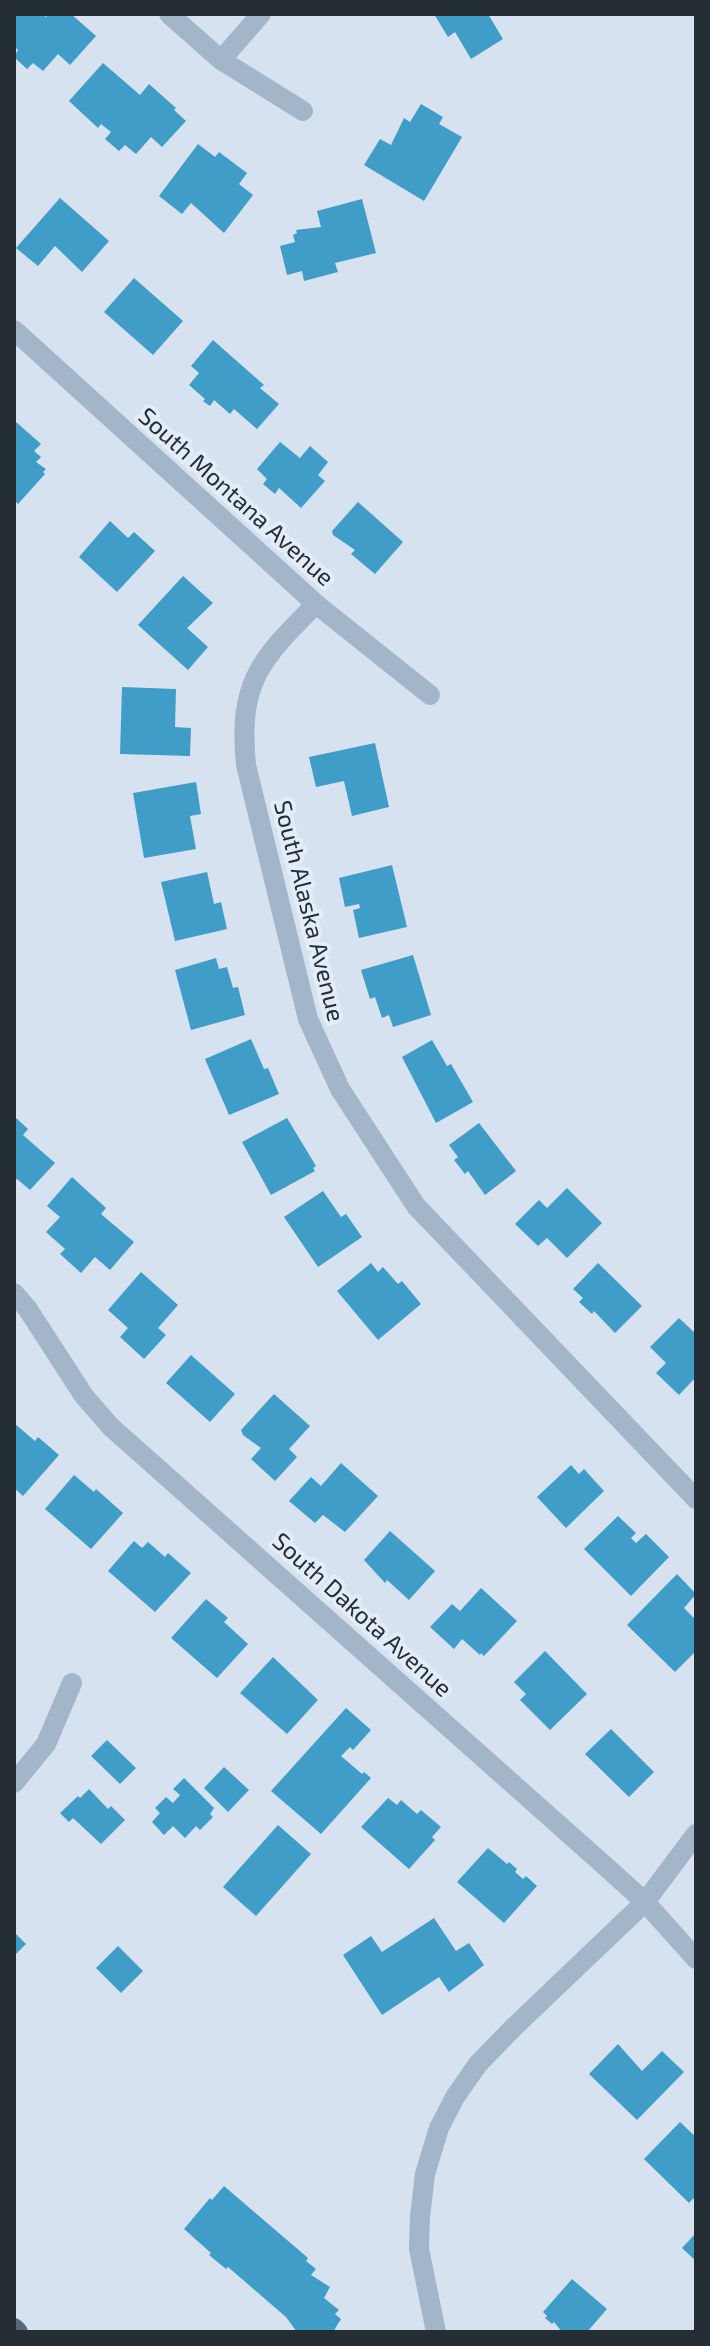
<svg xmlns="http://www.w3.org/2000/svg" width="710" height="2346" font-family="'Exo 2',sans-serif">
	<rect width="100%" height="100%" fill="#d7e2f1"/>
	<!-- building -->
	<g fill="#3f9dc8">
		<polygon points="14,14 42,14 46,17 49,14 71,14 96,36 70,65 58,54 43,71 33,63 27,69 14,57 18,50 14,46"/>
		<polygon points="434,14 488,14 503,39 471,59 455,32 448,37"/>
		<polygon points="103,63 140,95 149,84 176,108 174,110 186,121 162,147 151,137 136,154 125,145 119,151 105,139 111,132 101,124 98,128 69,101"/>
		<polygon points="421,104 443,117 439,124 462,137 424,201 364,165 380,139 391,145 404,118 410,122"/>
		<polygon points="198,144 215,157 219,152 247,173 239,184 253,195 224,233 191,203 182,214 159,196"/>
		<polygon points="60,198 109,241 82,272 55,246 38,266 16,248"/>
		<polygon points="362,199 376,253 335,263 338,272 304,281 302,271 287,275 280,246 295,242 293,235 297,233 296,230 321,227 317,211"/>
		<polygon points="134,278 183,321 153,355 104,312"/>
		<polygon points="213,340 264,385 260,388 279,404 257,429 234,409 230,414 214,400 210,406 203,401 205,399 189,385 199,373 191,366"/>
		<polygon points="16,422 41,444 34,451 41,457 36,462 46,469 43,472 45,474 18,504 14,500"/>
		<polygon points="280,442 300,458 310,446 328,462 318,475 325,481 301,508 279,488 275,494 263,484 267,479 257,469"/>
		<polygon points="358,502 403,542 375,574 351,554 355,550 333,535 332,531"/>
		<polygon points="110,521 128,538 134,532 155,551 117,592 79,557"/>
		<polygon points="183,576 213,603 187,628 208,647 188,670 138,625"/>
		<polygon points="122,687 176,689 175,727 191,728 190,756 120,754"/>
		<polygon points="375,743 389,807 352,816 344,781 316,787 309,757"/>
		<polygon points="196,782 201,814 190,816 196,849 144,858 133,793"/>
		<polygon points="392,865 407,927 359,938 353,910 360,908 359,904 345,907 339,878"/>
		<polygon points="207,872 214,904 221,902 227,929 175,941 161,882"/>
		<polygon points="413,955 431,1015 393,1027 389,1015 382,1018 375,997 370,999 361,970"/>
		<polygon points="216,958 219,969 227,967 233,988 238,987 245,1015 191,1030 175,970"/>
		<polygon points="251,1039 264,1069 268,1068 279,1094 229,1115 205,1059"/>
		<polygon points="432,1040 447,1066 451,1064 473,1102 436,1123 402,1057"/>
		<polygon points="14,1116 28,1129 23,1135 55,1163 30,1190 17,1179 14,1182"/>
		<polygon points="287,1118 316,1166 313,1168 315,1171 271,1195 242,1142"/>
		<polygon points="479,1123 516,1171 485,1195 468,1171 465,1174 454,1160 458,1157 449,1145"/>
		<polygon points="72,1177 106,1208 101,1214 134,1242 110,1270 95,1257 81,1273 60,1254 65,1249 46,1232 60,1217 47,1206"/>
		<polygon points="567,1188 602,1223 567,1258 547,1238 538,1246 515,1224 539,1200 547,1208"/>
		<polygon points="323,1191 341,1217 346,1214 362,1237 318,1267 284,1217"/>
		<polygon points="371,1263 378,1272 383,1267 398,1284 402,1281 421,1304 378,1340 337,1291"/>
		<polygon points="598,1263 642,1306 615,1333 594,1311 592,1314 579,1302 583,1298 573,1289"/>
		<polygon points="141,1272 178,1305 158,1328 166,1335 144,1359 120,1337 128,1328 108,1310"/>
		<polygon points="679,1318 696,1334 696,1377 679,1395 656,1373 666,1363 650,1347"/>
		<polygon points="191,1355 235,1394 210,1422 166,1383"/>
		<polygon points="274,1394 310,1426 289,1449 297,1457 275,1481 251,1459 261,1448 243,1435 241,1430"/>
		<polygon points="14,1423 35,1441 38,1437 59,1455 23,1496 14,1488"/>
		<polygon points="341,1463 378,1496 345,1532 323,1515 315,1523 289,1501 311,1477 321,1486"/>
		<polygon points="571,1465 579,1474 584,1469 604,1491 566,1528 537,1497"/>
		<polygon points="74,1475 94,1492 96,1489 123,1513 91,1549 45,1509"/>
		<polygon points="618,1516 636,1533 631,1538 636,1543 646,1534 669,1557 631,1596 584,1549"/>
		<polygon points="390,1531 435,1571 409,1600 387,1580 385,1583 364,1560"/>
		<polygon points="134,1541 142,1548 148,1542 165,1557 168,1553 191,1573 155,1612 108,1571"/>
		<polygon points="677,1574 696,1594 684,1608 696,1620 696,1651 675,1672 627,1625"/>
		<polygon points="481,1588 517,1621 484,1656 481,1653 480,1655 462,1639 454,1649 430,1627 452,1604 460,1611"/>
		<polygon points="206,1599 228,1618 224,1622 248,1644 217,1678 171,1638"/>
		<polygon points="545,1651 587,1694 550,1730 520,1700 526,1694 514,1682"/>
		<polygon points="273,1657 318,1700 287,1734 240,1693"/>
		<polygon points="346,1708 371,1730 353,1750 350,1747 341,1756 362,1774 364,1772 371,1778 321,1834 271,1791"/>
		<polygon points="611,1729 654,1772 629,1797 585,1754"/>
		<polygon points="107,1740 136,1768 120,1784 91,1756"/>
		<polygon points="224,1767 249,1790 228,1812 204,1788"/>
		<polygon points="184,1778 214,1808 210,1814 213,1817 200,1830 196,1826 185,1838 173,1826 164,1835 152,1822 160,1813 155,1808 166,1797 173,1803 180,1795 173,1789"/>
		<polygon points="89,1789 108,1809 111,1806 125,1820 101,1844 73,1818 69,1822 60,1813 78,1796 80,1798"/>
		<polygon points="388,1798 397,1805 401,1800 417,1814 421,1810 441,1827 432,1837 435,1840 409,1869 361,1827"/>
		<polygon points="278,1825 311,1854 256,1916 223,1887"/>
		<polygon points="488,1848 507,1864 509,1862 517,1869 515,1872 523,1879 526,1876 537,1886 504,1923 457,1882"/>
		<polygon points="434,1918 456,1951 469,1943 484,1965 449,1992 439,1977 382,2015 343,1955 371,1936 382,1952"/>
		<polygon points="14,1932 26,1944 14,1956"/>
		<polygon points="118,1946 143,1971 121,1993 96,1968"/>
		<polygon points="618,2044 642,2071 662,2051 684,2072 637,2120 589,2074"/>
		<polygon points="680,2122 696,2137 696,2196 689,2203 644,2159"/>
		<polygon points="224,2186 308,2258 306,2261 316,2269 311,2275 330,2287 324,2298 339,2310 335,2314 341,2319 333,2332 297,2332 286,2317 228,2267 226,2269 209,2255 211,2253 184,2229 210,2198 212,2200"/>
		<polygon points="696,2233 696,2261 682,2248"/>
		<polygon points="572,2279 607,2309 587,2332 562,2332 554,2322 552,2324 545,2318 547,2316 543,2312"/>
	</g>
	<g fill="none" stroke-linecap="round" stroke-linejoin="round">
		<!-- minor -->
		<g stroke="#a3b5c9" stroke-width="20">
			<polyline points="169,14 221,60 303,111"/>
			<polyline points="221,60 261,14"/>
			<polyline points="14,330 316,604 430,695"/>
			<path d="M316,604C260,660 238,682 246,765L308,1019L340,1089L416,1206L696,1499"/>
			<polyline points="14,1293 27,1308 84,1396 111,1427 604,1865 645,1902 696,1959"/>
			<polyline points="14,1783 46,1744 72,1683"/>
			<polyline points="436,2332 419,2249 420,2217 425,2174 439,2128 455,2097 478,2064 514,2027 645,1902 696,1834"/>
		</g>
		<!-- primary -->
		<polyline stroke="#566976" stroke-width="20" points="14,2328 18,2332"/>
	</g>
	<g text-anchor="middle" stroke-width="8" stroke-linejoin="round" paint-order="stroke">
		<!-- street labels -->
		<g font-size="24" fill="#252e34" stroke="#e3ecf9">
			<text transform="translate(236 497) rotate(42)" y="8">South Montana Avenue</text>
			<text transform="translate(309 911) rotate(76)" y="8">South Alaska Avenue</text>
			<text transform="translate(362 1615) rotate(42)" y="8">South Dakota Avenue</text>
		</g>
	</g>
	<!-- border -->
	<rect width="710" height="2346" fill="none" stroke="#252e34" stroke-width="32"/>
</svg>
